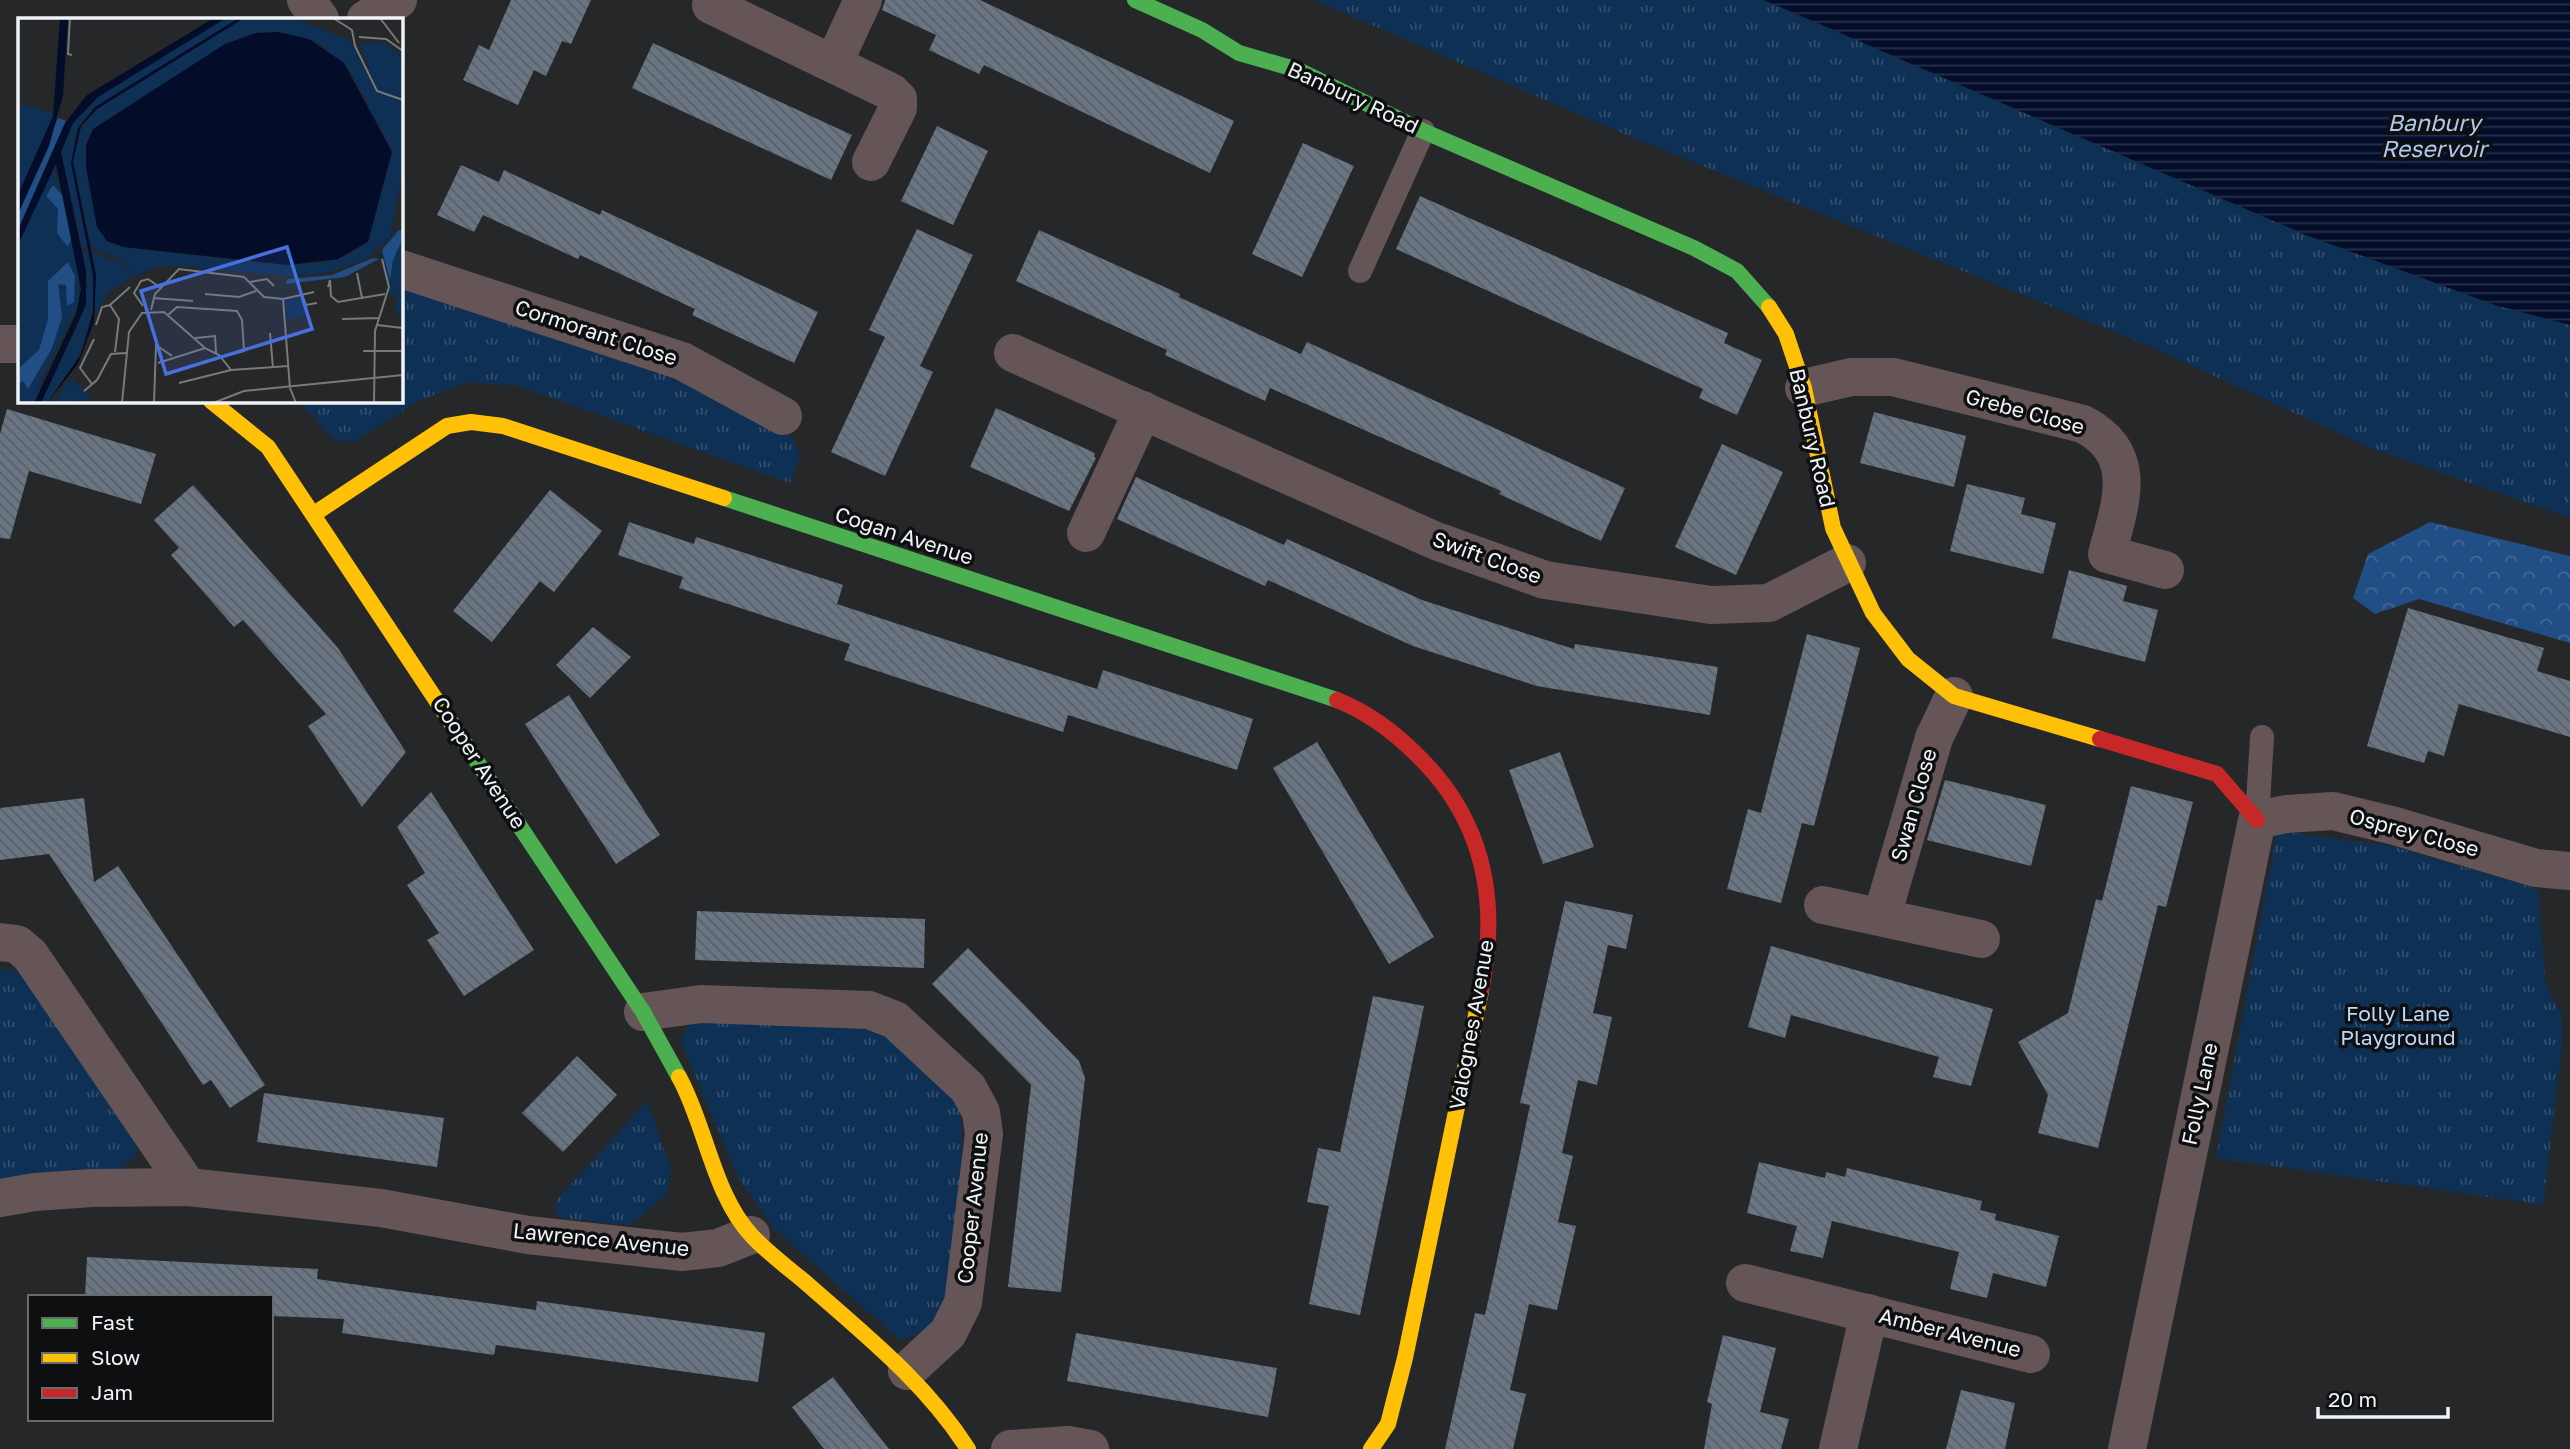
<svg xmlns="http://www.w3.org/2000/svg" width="2570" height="1449" font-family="'Golos Text',sans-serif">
	<defs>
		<pattern id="grass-tufts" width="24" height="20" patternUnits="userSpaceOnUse" patternTransform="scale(1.75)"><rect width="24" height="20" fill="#0f3055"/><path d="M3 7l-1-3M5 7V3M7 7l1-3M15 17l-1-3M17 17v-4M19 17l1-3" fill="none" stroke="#324f6e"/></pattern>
		<pattern id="forest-crowns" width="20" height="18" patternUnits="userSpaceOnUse" patternTransform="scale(1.75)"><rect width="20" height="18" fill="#214e84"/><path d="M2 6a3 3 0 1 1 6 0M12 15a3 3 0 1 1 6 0" fill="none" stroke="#426896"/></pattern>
		<pattern id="water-rules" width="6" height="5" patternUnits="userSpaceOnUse" patternTransform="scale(1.75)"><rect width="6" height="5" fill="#030d29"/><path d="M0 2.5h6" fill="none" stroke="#283149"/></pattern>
		<pattern id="building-back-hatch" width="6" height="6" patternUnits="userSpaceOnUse" patternTransform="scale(1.75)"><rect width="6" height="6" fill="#6a7583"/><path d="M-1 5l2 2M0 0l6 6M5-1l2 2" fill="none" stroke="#595f66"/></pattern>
	</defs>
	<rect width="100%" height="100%" fill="#252729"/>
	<!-- grass -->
	<g fill="url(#grass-tufts)">
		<polygon points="1314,0 1764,0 2306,235 2495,305 2570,325 2570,518 2373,449 2149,346 1636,139"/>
		<polygon points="401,269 783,416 800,457 790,483 518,386 468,382 418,401 354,442 335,440 298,401 401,401"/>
		<polygon points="2277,831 2392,846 2538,889 2546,986 2562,1015 2562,1046 2543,1205 2216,1158"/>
		<polygon points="10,968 32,985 136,1137 136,1156 119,1171 0,1184 0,970"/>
		<path d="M692,1021L874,1030C892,1039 948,1083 956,1100C973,1135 950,1266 945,1310L935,1328L900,1340L772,1227L739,1179L680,1040Z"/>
		<polygon points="647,1102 671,1169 667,1194 631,1225 560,1218 555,1209 559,1197"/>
	</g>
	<!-- forest -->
	<polygon fill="url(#forest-crowns)" points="2430,522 2570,556 2570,643 2419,599 2375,614 2353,598 2368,554"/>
	<!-- water -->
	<polygon fill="url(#water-rules)" points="1764,0 2570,0 2570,325 2495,305 2306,235"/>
	<!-- building -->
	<g fill="url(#building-back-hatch)">
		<polygon points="511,0 591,0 571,44 562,41 546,76 534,70 518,105 463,80 479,45 489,50"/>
		<polygon points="885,0 980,0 1234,121 1210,173 984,65 979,74 929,50 936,35 882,10"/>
		<polygon points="653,43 852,135 831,180 632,88"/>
		<polygon points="937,126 988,151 953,225 901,201"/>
		<polygon points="1303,143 1354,166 1302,277 1252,254"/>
		<polygon points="461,165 499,182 504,170 600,215 602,210 818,312 794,363 692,315 695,309 580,255 578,259 483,215 474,232 437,215"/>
		<polygon points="1420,196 1728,333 1724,343 1762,360 1737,415 1699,398 1703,389 1396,249"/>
		<polygon points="917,229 973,255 920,366 933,372 885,476 831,452 885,337 869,330"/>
		<polygon points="1039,230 1180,294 1179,297 1301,354 1307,342 1625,488 1601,541 1499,494 1501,491 1270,388 1265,401 1165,355 1167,350 1016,281"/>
		<polygon points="996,408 1095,453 1094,457 1096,458 1069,511 970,467"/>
		<polygon points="7,409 156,454 141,504 29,471 10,539 0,538 0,434"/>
		<polygon points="1874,412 1966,436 1954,487 1860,463"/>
		<polygon points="1722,444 1783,472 1736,575 1675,547"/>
		<polygon points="1136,477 1284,545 1287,539 1422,600 1574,649 1575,644 1718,667 1710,715 1537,686 1413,646 1268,580 1265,586 1117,519"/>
		<polygon points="1967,484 2025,498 2021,514 2056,523 2043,574 1950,551"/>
		<polygon points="193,485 338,648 406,752 362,807 308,726 326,714 243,620 234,627 171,555 179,548 154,520"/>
		<polygon points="550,490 602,531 554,592 540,581 492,642 453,611"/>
		<polygon points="629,522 694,544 696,537 843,585 837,604 1097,689 1103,670 1253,719 1237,770 1068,715 1063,732 844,660 850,644 679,588 683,577 618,555"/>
		<polygon points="2069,570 2127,586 2123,601 2158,610 2145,662 2052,638"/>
		<polygon points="2408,608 2544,648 2537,671 2570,681 2570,737 2459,704 2444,756 2428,751 2424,763 2367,746"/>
		<polygon points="593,627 631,657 590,698 556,665"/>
		<polygon points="1807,634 1860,648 1814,826 1802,823 1781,903 1727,889 1748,809 1761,813"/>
		<polygon points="569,695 660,835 616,864 525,724"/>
		<polygon points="1317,742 1434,937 1389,964 1273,768"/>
		<polygon points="1560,752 1594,847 1543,864 1509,770"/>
		<polygon points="1945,780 2046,805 2031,866 1927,840"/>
		<polygon points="2131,786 2193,802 2166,907 2158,905 2098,1148 2038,1133 2048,1095 2018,1042 2068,1013 2096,899 2102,901"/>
		<polygon points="431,792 534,950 464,996 427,940 439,933 407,885 425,873 397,827"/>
		<polygon points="84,798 94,882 118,866 265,1085 230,1108 211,1080 203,1085 49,854 0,860 0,808"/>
		<polygon points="1565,901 1633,915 1626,949 1608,945 1593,1013 1612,1017 1597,1085 1578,1080 1562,1153 1573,1156 1558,1222 1576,1226 1557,1310 1529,1304 1510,1390 1526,1394 1513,1449 1445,1449 1475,1313 1485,1315 1515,1178 1530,1105 1520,1103"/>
		<polygon points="697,911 925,919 924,968 695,960"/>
		<polygon points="1771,946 1993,1009 1971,1086 1933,1077 1939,1057 1791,1015 1785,1038 1748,1027"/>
		<polygon points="968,948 1079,1061 1085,1078 1061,1292 1008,1287 1031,1085 932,984"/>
		<polygon points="1373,996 1424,1006 1360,1315 1309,1304 1329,1206 1307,1202 1318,1148 1340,1152"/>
		<polygon points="577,1056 617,1095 563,1152 522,1113"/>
		<polygon points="264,1093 444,1118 437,1167 257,1142"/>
		<polygon points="1759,1162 1825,1178 1826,1172 1845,1177 1847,1168 1982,1201 1980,1210 1996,1214 1995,1220 2059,1236 2046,1287 1993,1273 1987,1298 1950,1289 1959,1252 1832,1221 1823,1258 1790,1251 1797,1226 1747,1213"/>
		<polygon points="87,1257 318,1269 317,1279 387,1289 536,1310 537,1301 765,1333 758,1382 496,1345 494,1355 342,1333 344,1319 271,1316 271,1297 85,1297"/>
		<polygon points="1076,1333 1277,1368 1268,1417 1067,1381"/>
		<polygon points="1723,1335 1776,1348 1760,1412 1789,1419 1781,1449 1704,1449 1712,1404 1707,1402"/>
		<polygon points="833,1377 859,1411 889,1449 824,1449 792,1407"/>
		<polygon points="1961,1390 2015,1403 2005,1449 1946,1449"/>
	</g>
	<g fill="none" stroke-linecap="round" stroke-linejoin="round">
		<!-- lane -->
		<g stroke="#655556" stroke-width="24">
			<polyline points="1360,271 1423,131"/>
			<polyline points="2257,820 2262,737"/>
		</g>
		<!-- street -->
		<g stroke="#655556" stroke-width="38">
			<polyline points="306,0 320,19"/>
			<polyline points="711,5 891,92 898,99 898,108 871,162"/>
			<polyline points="366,19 398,0"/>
			<polyline points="834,62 863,0"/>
			<polyline points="401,269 682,361 783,416"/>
			<polyline points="0,344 19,344"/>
			<polyline points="1013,353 1436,541 1545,580 1711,605 1769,603 1847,563"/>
			<path d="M1804,388L1851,377H1893L2083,424C2140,454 2121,502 2107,554L2165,570"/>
			<polyline points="1086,533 1143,410"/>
			<polyline points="1823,905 1981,939"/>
			<polyline points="1882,916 1934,738 1954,696"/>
			<polyline points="0,942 17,944 30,955 188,1187"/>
			<polyline points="643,1012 701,1004 869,1010 895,1020 968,1088 981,1112 984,1134 963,1303 948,1333 907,1371"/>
			<polyline points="0,1198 35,1192 92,1188 188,1187 381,1208 528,1235 682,1252 718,1248 751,1235"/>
			<polyline points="1745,1283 2031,1354"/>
			<polyline points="1010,1449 1068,1445 1090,1449"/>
			<polyline points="1838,1449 1869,1313"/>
			<polyline points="2127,1449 2257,820 2286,814 2333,811 2395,826 2536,868 2570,871"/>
		</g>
		<!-- fast -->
		<g stroke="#4caf50" stroke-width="16">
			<polyline points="1135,0 1202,30 1239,53 1298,70 1423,131 1694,248 1737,271 1769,307"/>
			<polyline points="724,498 1337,700"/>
			<polyline points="452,724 643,1012 679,1077"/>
		</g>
		<!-- slow -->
		<g stroke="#ffc107" stroke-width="16">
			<polyline points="1769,307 1786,334 1804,388 1833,528 1873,613 1908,659 1954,696 2100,739"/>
			<polyline points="211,401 268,447 452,724"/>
			<polyline points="314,514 447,426 471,422 503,426 724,498"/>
			<path d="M679,1077C706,1126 713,1194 752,1236C768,1253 787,1267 805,1282C864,1334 925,1382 968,1449"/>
			<polyline points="1371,1449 1388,1424 1405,1358 1481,991"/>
		</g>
		<!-- jam -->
		<g stroke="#c62828" stroke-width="16">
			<path d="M1337,700C1367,712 1393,731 1416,754C1484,819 1500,900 1481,991"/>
			<polyline points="2100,739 2217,774 2257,820"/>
		</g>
	</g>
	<g text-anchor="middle" stroke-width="7" stroke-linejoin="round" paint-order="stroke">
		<!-- street labels -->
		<g font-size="21" fill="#f1f4f7" stroke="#0e0f11">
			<text transform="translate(1353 98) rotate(25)" y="7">Banbury Road</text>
			<text transform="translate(596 333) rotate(18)" y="7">Cormorant Close</text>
			<text transform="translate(2025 412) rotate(15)" y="7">Grebe Close</text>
			<text transform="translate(1812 438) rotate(77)" y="7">Banbury Road</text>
			<text transform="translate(904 536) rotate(18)" y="7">Cogan Avenue</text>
			<text transform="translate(1487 558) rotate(20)" y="7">Swift Close</text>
			<text transform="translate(479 763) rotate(57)" y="7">Cooper Avenue</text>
			<text transform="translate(1914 805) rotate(-74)" y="7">Swan Close</text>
			<text transform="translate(2414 833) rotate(15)" y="7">Osprey Close</text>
			<text transform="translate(1472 1025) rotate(-80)" y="7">Valognes Avenue</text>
			<text transform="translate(2200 1094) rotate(-78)" y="7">Folly Lane</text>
			<text transform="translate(973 1208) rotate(-84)" y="7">Cooper Avenue</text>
			<text transform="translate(601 1240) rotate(6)" y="7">Lawrence Avenue</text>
			<text transform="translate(1950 1333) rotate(14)" y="7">Amber Avenue</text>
		</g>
		<!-- park labels -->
		<g font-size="21" fill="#bbd7fb" stroke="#0e0f11">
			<text x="2398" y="1021">Folly Lane<tspan x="2398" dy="24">Playground</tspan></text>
		</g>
		<!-- water labels -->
		<g font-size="23" font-style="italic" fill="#aec9ed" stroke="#0e0f11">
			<text x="2434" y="131">Banbury<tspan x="2434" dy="26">Reservoir</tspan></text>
		</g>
	</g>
	<!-- overview -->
	<g transform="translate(18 18)">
		<rect width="385" height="385" fill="#252729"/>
		<path d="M208,0H221L77,89L63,105L55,121V156L70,230L64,231L43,134L55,105L80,79ZM226,0H274L332,22L361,79L342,26L367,24L385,41V150L372,218L349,241L312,254L278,258L158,248L138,249L117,259L102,241L73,229L55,144L59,117L79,91ZM260,14L300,25L331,51L372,129L330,237L304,245L258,247L106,229L89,223L79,209L68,149L70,120L75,112L207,26L238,15ZM0,86L36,95L0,177ZM35,145L60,247L61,285L22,365L21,385H0V227ZM377,213L385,214V297L377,295L380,278L371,276L363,233ZM70,233L77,273L71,313L54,351L29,385H23L60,307L70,268L65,234ZM74,233L104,246L115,259L90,274L78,297ZM283,280L288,298L269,301L267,281Z" fill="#0f3055" fill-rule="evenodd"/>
		<path d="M40,100L48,103L0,212V196ZM35,167L45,178L53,221L50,229L39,215L40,191L28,178ZM381,212L385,213V220L375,242L372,262L364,232ZM355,240L361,241L327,259L267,266L270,261L314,257ZM50,244L57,258L56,284L49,288L48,267L40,266L44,299L34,330L10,371L5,363L0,367V351L21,332L30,301V263Z" fill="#214e84"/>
		<path d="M53,359L74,381L35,385L53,360Z" fill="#0f3055"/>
		<path d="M42,0H50L45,77L31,128L0,196V177L35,98ZM196,0H208L80,79L55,105L43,134L68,253V287L23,385H16L58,296L63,271L38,146L0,227V212L47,105L69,77ZM221,0H226L79,91L63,108L55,144L78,257L76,304L60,346L29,385L63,336L75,294V257L53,145L60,110L77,89ZM260,14L291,21L326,45L374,134L350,224L320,241L270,247L106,229L89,223L79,209L68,149V127L75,111L207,26L238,15Z" fill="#030d29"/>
		<path fill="none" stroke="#77797b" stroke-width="2" d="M52,0L50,36L54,37M315,0L334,12M362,0L381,25M334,12L337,28L359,73L385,82M341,19L368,21L385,33M339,255L344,280M232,264L249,261L256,268M310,269L312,262L313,278L320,284L367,276M187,276L221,279L238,273M284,278L288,287L299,285M135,280L175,283M265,281L272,370L278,385M92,287L101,301L97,334M92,287L112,269M125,288L116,275L123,263L130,261L143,270M133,292L137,276L161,251L226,259L246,279L265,281L296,274M150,297L159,289L219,293L224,302L226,333L204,339M324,301L361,300M78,307L84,289L92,287M359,307L385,310M252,315L255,350M177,320L197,318L198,335M345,333H385M140,345L187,330L201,337L213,352M161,365L213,352L270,348M74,366L62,350L76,321M66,373L79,362L93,336L108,335M104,385L111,314L124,295L146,294L187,330M136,385L138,327L154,338M195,385L226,373L385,357M356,385L357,313L371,269L364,241"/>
		<path fill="#476fde" fill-opacity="0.15" stroke="#476fde" stroke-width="3.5" d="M269,229L294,311L148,356L123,273Z"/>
		<rect width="385" height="385" fill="none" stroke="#f1f4f7" stroke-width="3.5"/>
	</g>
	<!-- legend -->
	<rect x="28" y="1295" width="245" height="126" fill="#0e0f11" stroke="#696b6d" stroke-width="2"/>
	<rect x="42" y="1318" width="35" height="10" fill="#4caf50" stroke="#696b6d" stroke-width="2"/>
	<text x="91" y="1330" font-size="21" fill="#f1f4f7">Fast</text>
	<rect x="42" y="1353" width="35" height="10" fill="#ffc107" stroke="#696b6d" stroke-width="2"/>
	<text x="91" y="1365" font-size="21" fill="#f1f4f7">Slow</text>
	<rect x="42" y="1388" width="35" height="10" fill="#c62828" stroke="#696b6d" stroke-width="2"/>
	<text x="91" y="1400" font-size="21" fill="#f1f4f7">Jam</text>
	<!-- scale -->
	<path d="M2318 1407v10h130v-10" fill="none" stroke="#f1f4f7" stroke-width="3.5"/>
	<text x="2328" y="1407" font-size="21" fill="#f1f4f7" stroke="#0e0f11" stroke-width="5" paint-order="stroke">20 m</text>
</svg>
